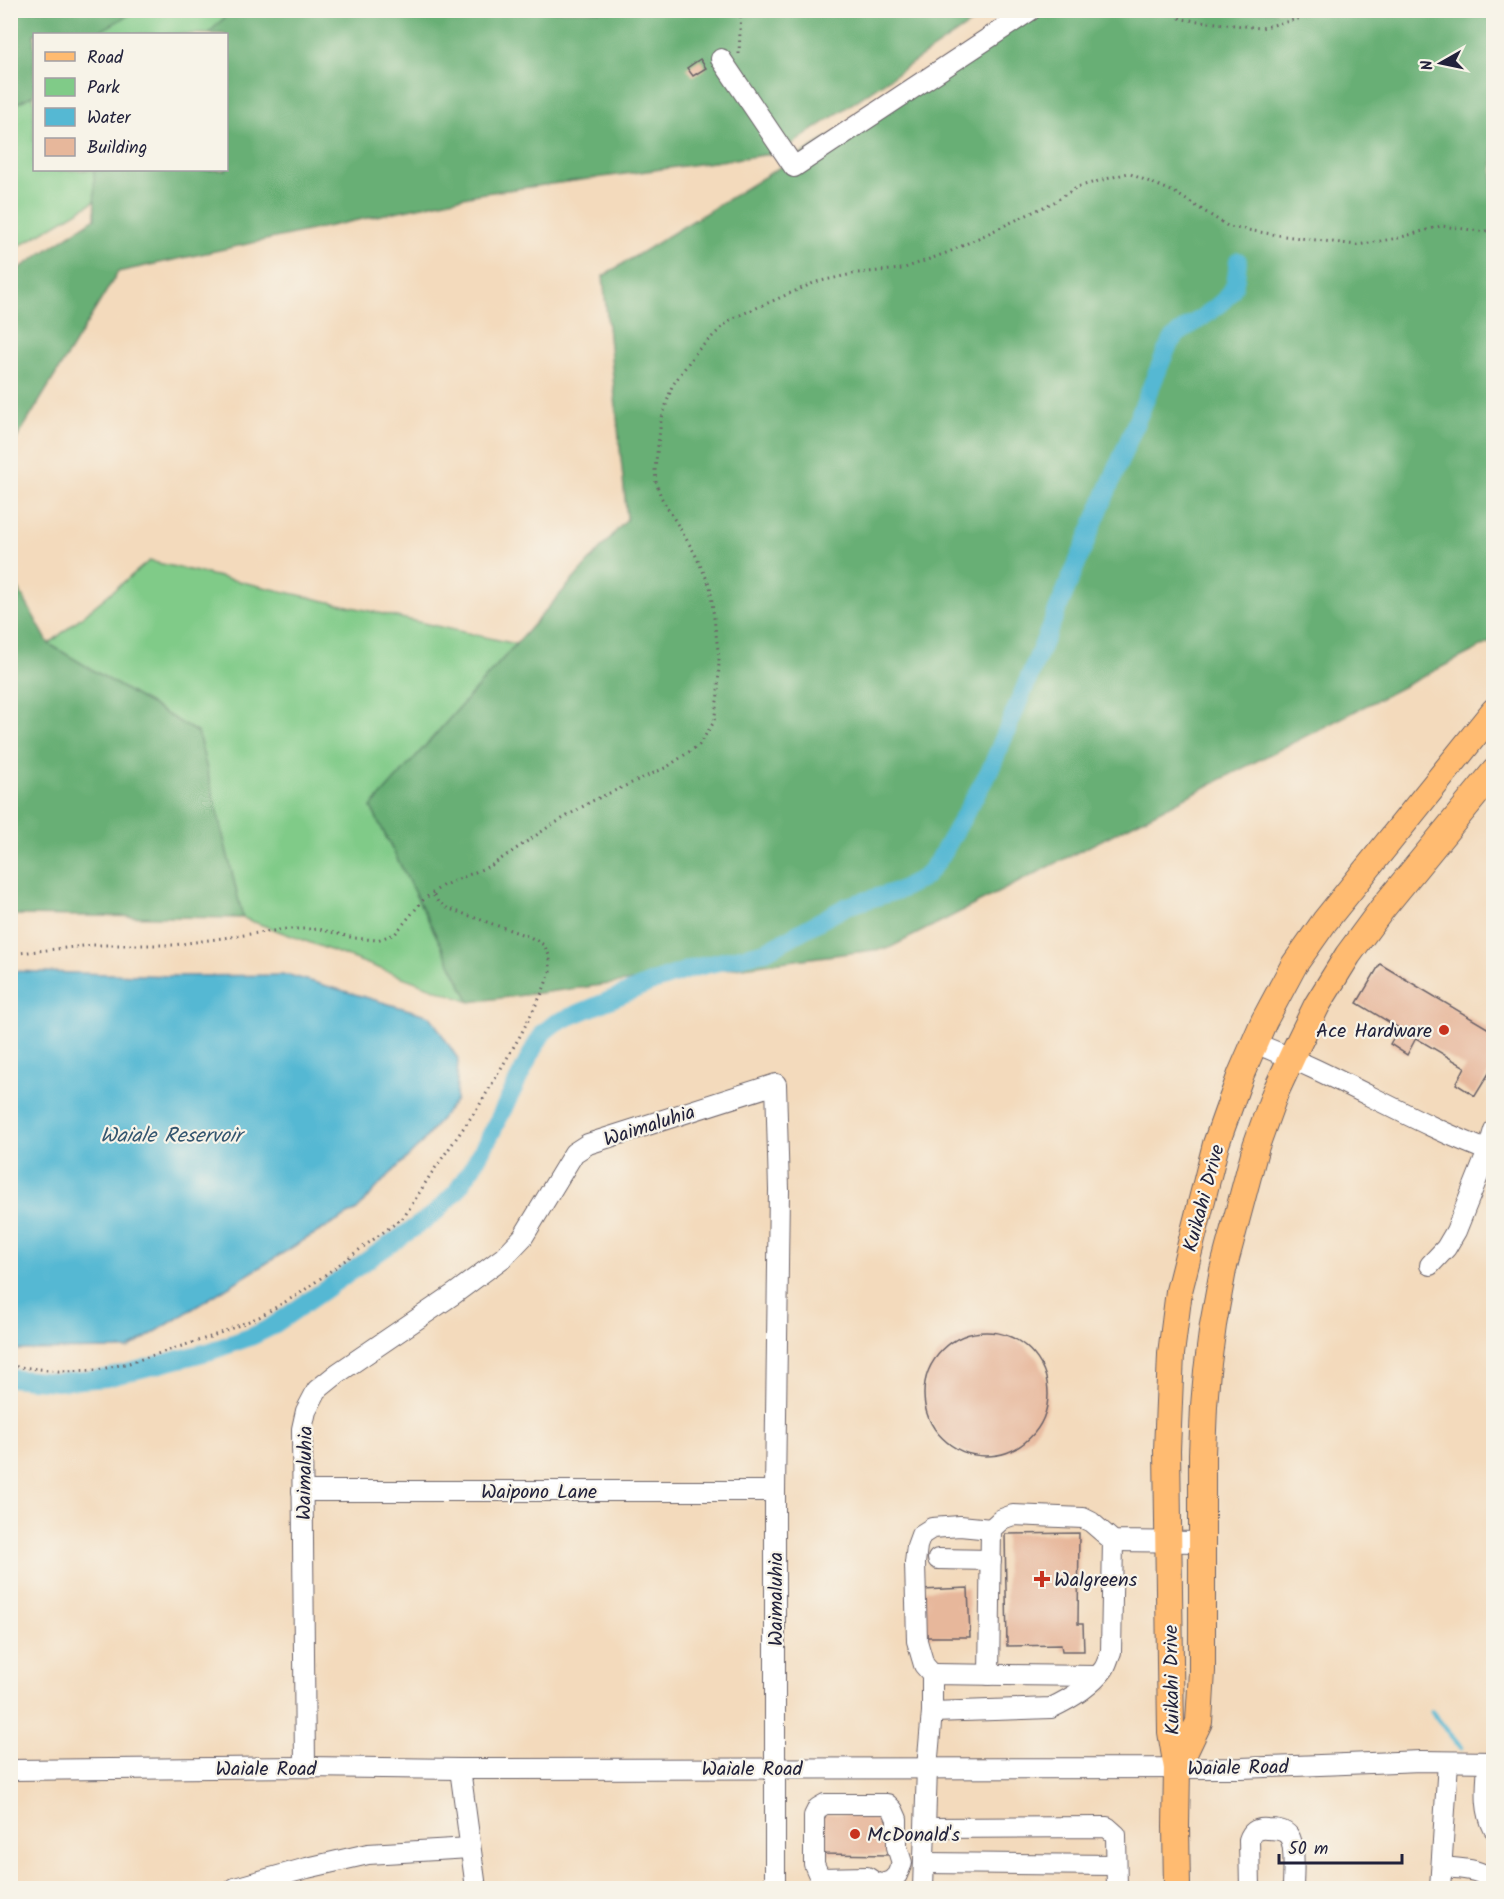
<svg xmlns="http://www.w3.org/2000/svg" width="1504" height="1899" font-family="Kalam,sans-serif">
	<rect width="100%" height="100%" fill="#f7f3e8"/>
	<filter id="ink" filterUnits="userSpaceOnUse"><feTurbulence type="fractalNoise" baseFrequency=".0167" numOctaves="2"/><feDisplacementMap in="SourceGraphic" scale="12" xChannelSelector="R" yChannelSelector="G"/><feConvolveMatrix kernelMatrix="1 2 1 2 8 2 1 2 1" color-interpolation-filters="sRGB"/></filter>
	<filter id="wash" filterUnits="userSpaceOnUse"><feTurbulence type="fractalNoise" baseFrequency=".008" numOctaves="4" result="noise"/><feDisplacementMap in="SourceGraphic" scale="24" xChannelSelector="R" yChannelSelector="G"/><feGaussianBlur stdDeviation="1.35" result="paint"/><feColorMatrix in="noise" values="0 0 0 0 0 0 0 0 0 0 0 0 0 0 0 0 0 1.4 0 .05"/><feComposite in="paint" operator="in"/></filter>
	<g filter="url(#wash)">
		<rect width="100%" height="100%" fill="#f3dabc"/>
		<!-- green -->
		<g fill="#80cb88" stroke="#517662" stroke-width="1.5">
			<polygon points="58,11 334,11 226,34 34,34 34,170 142,170 124,184 11,251 11,39"/>
			<polygon points="149,561 516,644 371,807 470,1002 243,918 198,733 49,644"/>
		</g>
		<!-- forest -->
		<g fill="#68af74" stroke="#456858" stroke-width="1.5">
			<polygon points="10,11 11,10 136,11 95,34 34,34 34,95 11,106"/>
			<polygon points="231,11 989,11 779,153 478,194 118,272 11,448 11,274 95,218 94,170 226,170 226,34 208,34"/>
			<polygon points="1034,11 1493,11 1493,641 889,948 470,1002 371,807 627,519 603,276"/>
			<polygon points="11,575 49,644 198,733 243,918 11,915"/>
		</g>
		<!-- water -->
		<polygon fill="#55b8d3" stroke="#3c6d87" stroke-width="1.5" points="11,971 173,976 289,975 430,1016 458,1059 456,1100 421,1144 383,1181 357,1210 304,1240 128,1349 11,1350"/>
		<g fill="none" stroke-linecap="round" stroke-linejoin="round">
			<!-- stream -->
			<polyline stroke="#55b8d3" stroke-width="5" points="1432,1712 1461,1748"/>
			<!-- canal -->
			<path stroke="#55b8d3" stroke-width="18" d="M10,1378L57,1382L106,1378L211,1351L253,1336L271,1327L434,1214L456,1192L473,1166L489,1138L535,1046L544,1032L555,1023L650,983L693,968L766,951L847,906L900,890L925,877L940,858L991,768L1166,351L1172,340L1178,334C1194,322 1227,304 1234,286C1237,278 1237,269 1238,261"/>
		</g>
		<g id="blocks">
			<!-- building -->
			<g fill="#e7b79b">
				<polygon points="700,59 706,68 693,76 687,68"/>
				<polygon points="1380,964 1494,1032 1494,1065 1475,1096 1456,1084 1465,1067 1416,1038 1407,1055 1390,1044 1399,1028 1357,1003"/>
				<circle cx="986" cy="1394" r="62"/>
				<polygon points="1079,1533 1078,1624 1083,1624 1084,1651 1062,1651 1061,1645 1007,1646 1005,1534"/>
				<polygon points="968,1588 970,1637 922,1637 921,1590"/>
				<polygon points="890,1813 891,1855 819,1854 819,1814"/>
			</g>
		</g>
	</g>
	<g filter="url(#ink)">
		<use href="#blocks" fill-opacity="0" stroke="#6b6268" stroke-width="1.5"/>
		<g fill="none" stroke-linecap="round" stroke-linejoin="round">
			<!-- minor casing -->
			<g stroke="#6b6268" stroke-width="22">
				<g id="minor">
					<polyline points="721,59 794,167 1031,10"/>
					<path d="M1254,1043C1336,1074 1411,1122 1494,1153"/>
					<polyline points="1430,1265 1446,1248 1456,1231 1488,1151 1494,1130"/>
					<polyline points="302,1491 775,1491"/>
					<polyline points="938,1559 991,1560"/>
					<polyline points="932,1674 924,1665 917,1641 915,1563 917,1546 921,1535 932,1528 960,1526 991,1529"/>
					<polyline points="989,1675 991,1529 1002,1519 1013,1515 1083,1518 1091,1522 1113,1541 1203,1542"/>
					<polyline points="932,1712 932,1674 1097,1676"/>
					<path d="M1488,1762C1487,1785 1483,1808 1494,1829"/>
					<polyline points="305,1767 302,1429 306,1411 317,1390 338,1373 454,1294 504,1257 523,1237 574,1153 588,1144 776,1084 779,1190 775,1491 775,1888"/>
					<polyline points="460,1769 476,1888"/>
					<polyline points="10,1770 305,1767 460,1769 1241,1768 1421,1761 1494,1762"/>
					<polyline points="926,1828 1107,1827 1116,1835 1117,1888"/>
					<polyline points="924,1863 1116,1865"/>
					<path d="M1443,1867C1461,1869 1479,1868 1494,1881"/>
					<polyline points="820,1878 814,1864 814,1816 818,1808 825,1804 887,1804 893,1810 897,1819 897,1847 902,1863 897,1875 891,1881 879,1885"/>
					<polyline points="235,1888 307,1868 368,1854 470,1848"/>
					<polyline points="820,1888 820,1878 867,1877 879,1885 879,1888"/>
					<path d="M923,1888L927,1768L932,1712L1051,1708C1070,1699 1090,1687 1103,1670C1107,1665 1108,1658 1111,1652L1113,1541"/>
					<path d="M1250,1888L1249,1840C1252,1831 1257,1828 1267,1829C1274,1829 1284,1829 1289,1836C1296,1846 1293,1876 1293,1888"/>
					<polyline points="1440,1888 1448,1762"/>
				</g>
			</g>
			<!-- major casing -->
			<g stroke="#6b6268" stroke-width="28">
				<g id="major">
					<polyline points="1177,1768 1199,1722 1202,1671 1202,1454 1204,1406 1207,1371 1213,1325 1223,1270 1256,1146 1275,1093 1296,1048 1317,1005 1348,955 1382,909 1494,772"/>
					<polyline points="1177,1888 1176,1826 1177,1768 1171,1732 1167,1450 1171,1354 1179,1291 1216,1144 1241,1074 1264,1021 1294,965 1325,921 1494,711"/>
				</g>
			</g>
			<!-- path -->
			<g stroke="#6b6268" stroke-width="3" stroke-dasharray="1.5 4.5" stroke-linecap="butt">
				<polyline points="1170,10 1181,19 1261,28 1334,10"/>
				<polyline points="739,54 741,10"/>
				<polyline points="10,954 93,945 174,945 286,929 319,929 354,938 377,940 395,934 424,899 442,886 492,865 547,828 592,801 667,767 699,745 714,722 718,694 719,658 710,586 694,552 661,497 656,482 655,469 661,421 672,386 697,351 731,319 816,282 857,273 902,269 949,252 1054,202 1077,187 1128,173 1174,192 1229,227 1284,236 1357,245 1398,238 1441,226 1480,231 1494,231"/>
				<polyline points="10,1366 58,1371 97,1370 129,1363 210,1337 259,1317 299,1294 404,1217 431,1174 479,1106 520,1036 542,993 550,972 550,957 544,945 530,937 447,908 438,902 432,893"/>
			</g>
			<!-- minor -->
			<use href="#minor" stroke="#fff" stroke-width="20"/>
			<!-- major -->
			<use href="#major" stroke="#ffbb71" stroke-width="26"/>
		</g>
	</g>
	<!-- markers -->
	<g fill="#c8321e" stroke="#f7f3e8" stroke-width="2">
		<circle cx="1444" cy="1030" r="6"/>
		<path d="M1039 1570h6v6h6v6h-6v6h-6v-6h-6v-6h6z"/>
		<circle cx="855" cy="1834" r="6"/>
	</g>
	<g text-anchor="middle" stroke-width="4.5" stroke-linejoin="round" paint-order="stroke">
		<!-- poi labels -->
		<g font-size="20" fill="#22223b" stroke="#f7f3e8" text-anchor="start">
			<text x="1432" y="1037" text-anchor="end">Ace Hardware</text>
			<text x="1054" y="1586">Walgreens</text>
			<text x="867" y="1841">McDonald's</text>
		</g>
		<!-- street labels -->
		<g font-size="20" fill="#22223b" stroke="#f7f3e8">
			<text transform="translate(649 1125) rotate(-18)" y="7">Waimaluhia</text>
			<text transform="translate(1203 1198) rotate(-75)" y="7">Kuikahi Drive</text>
			<text transform="translate(304 1473) rotate(-89)" y="7">Waimaluhia</text>
			<text x="539" y="1498">Waipono Lane</text>
			<text transform="translate(775 1599) rotate(-90)" y="7">Waimaluhia</text>
			<text transform="translate(1171 1680) rotate(-91)" y="7">Kuikahi Drive</text>
			<text transform="translate(1238 1767) rotate(-1)" y="7">Waiale Road</text>
			<text x="266" y="1775">Waiale Road</text>
			<text x="752" y="1775">Waiale Road</text>
		</g>
		<!-- water labels -->
		<g font-size="21" font-style="italic" fill="#345670" stroke="#f7f3e8">
			<text x="171" y="1142">Waiale Reservoir</text>
		</g>
	</g>
	<!-- margin -->
	<rect width="1504" height="1899" fill="none" stroke="#f7f3e8" stroke-width="36"/>
	<!-- legend -->
	<rect x="33" y="33" width="195" height="138" fill="#f7f3e8" stroke="#a29fa3" stroke-width="1.5"/>
	<rect x="45" y="52" width="30" height="9" fill="#ffbb71" stroke="#a29fa3" stroke-width="1.5"/>
	<text x="87" y="63" font-size="18" fill="#22223b">Road</text>
	<rect x="45" y="78" width="30" height="18" fill="#80cb88" stroke="#a29fa3" stroke-width="1.5"/>
	<text x="87" y="93" font-size="18" fill="#22223b">Park</text>
	<rect x="45" y="108" width="30" height="18" fill="#55b8d3" stroke="#a29fa3" stroke-width="1.5"/>
	<text x="87" y="123" font-size="18" fill="#22223b">Water</text>
	<rect x="45" y="138" width="30" height="18" fill="#e7b79b" stroke="#a29fa3" stroke-width="1.5"/>
	<text x="87" y="153" font-size="18" fill="#22223b">Building</text>
	<!-- north arrow -->
	<g transform="translate(1441 63) rotate(261)" stroke="#f7f3e8" stroke-width="4.5" paint-order="stroke">
	<path d="M0-4.5L10 22L0 15L-10 22Z" fill="#22223b"/>
	<text y="-9" font-size="16" font-weight="bold" text-anchor="middle" fill="#22223b">N</text>
	</g>
	<!-- scale -->
	<path d="M1279 1854v9h123v-9" fill="none" stroke="#22223b" stroke-width="3"/>
	<text x="1288" y="1854" font-size="18" fill="#22223b" stroke="#f7f3e8" stroke-width="4.5" paint-order="stroke">50 m</text>
</svg>
